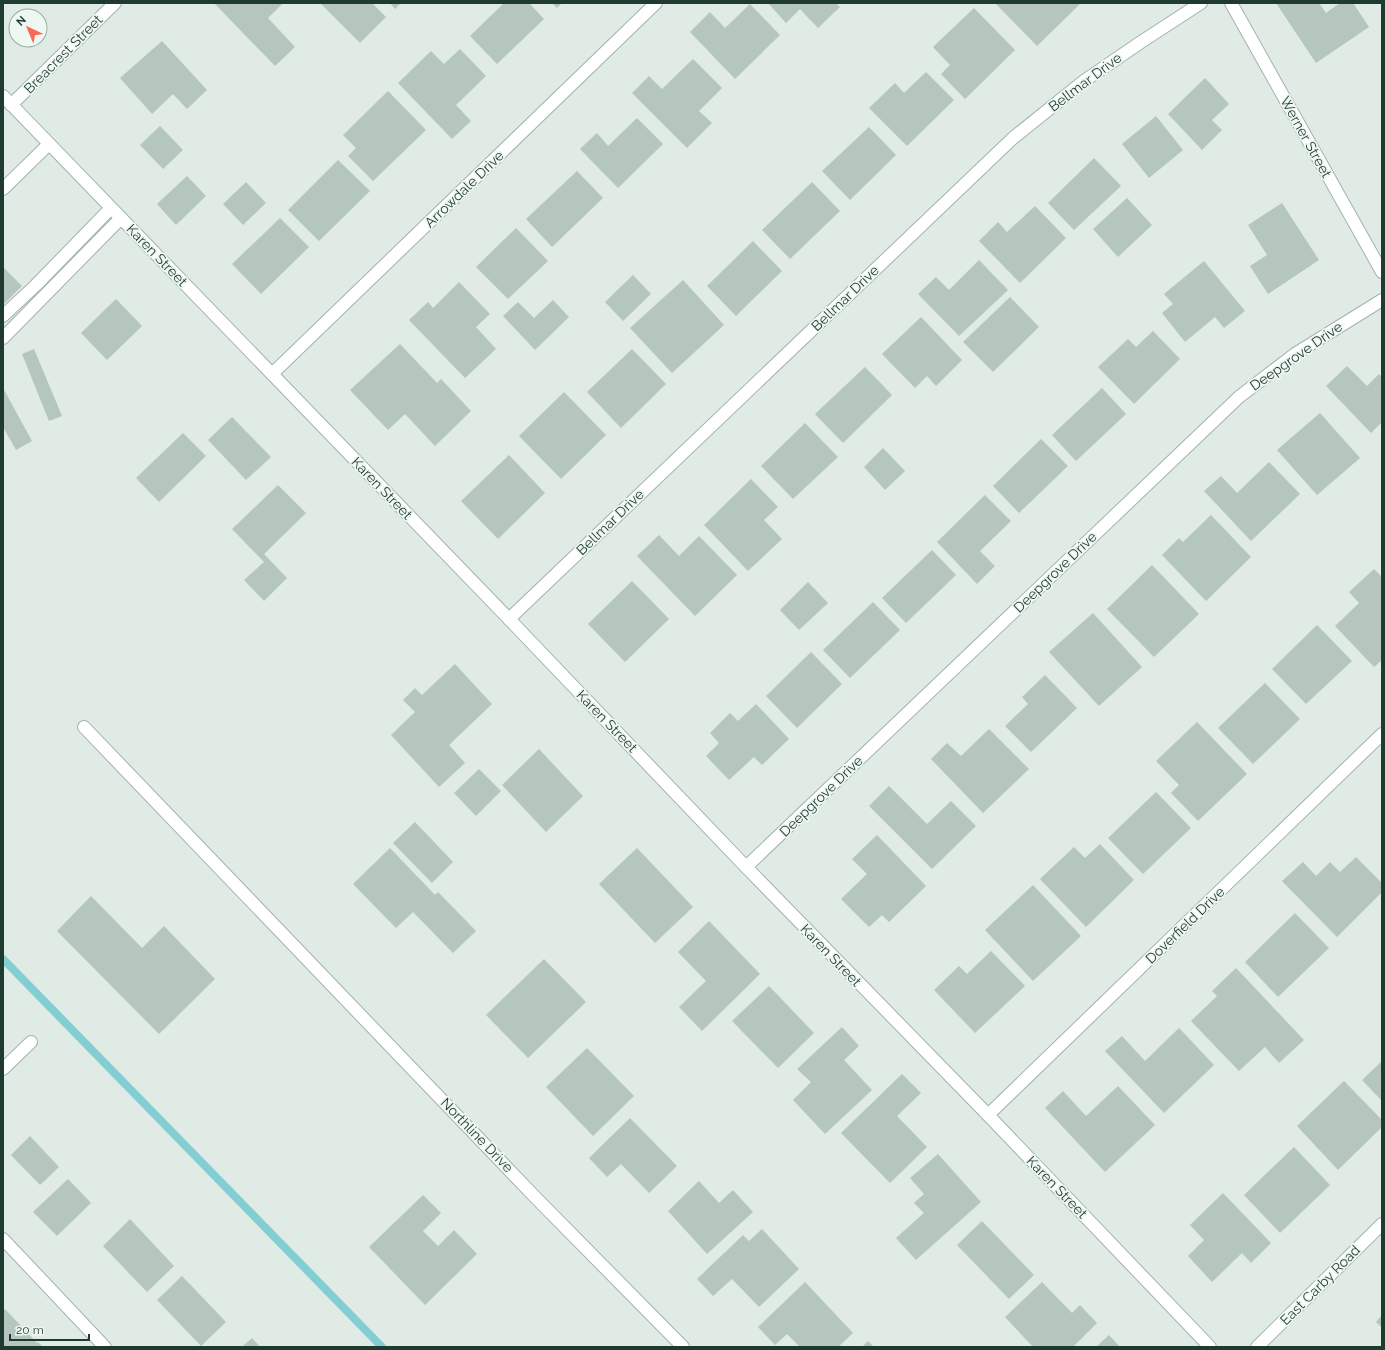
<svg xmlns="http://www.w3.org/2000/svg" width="1385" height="1350" font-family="Raleway,sans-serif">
	<rect width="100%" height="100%" fill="#dfebe4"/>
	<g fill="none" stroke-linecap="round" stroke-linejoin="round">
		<!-- stream -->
		<polyline stroke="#83ced3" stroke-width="8" points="3,959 382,1347"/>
	</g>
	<!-- building -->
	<g fill="#b4c6bd">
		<polygon points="214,3 283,3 268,18 295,47 275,66"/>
		<polygon points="320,3 372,3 386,17 360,43"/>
		<polygon points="390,3 401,3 395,9"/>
		<polygon points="504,3 529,3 544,19 497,64 470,36"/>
		<polygon points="552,3 562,3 557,8"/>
		<polygon points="768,3 836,3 840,7 818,28 800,9 786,23"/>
		<polygon points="995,3 1079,3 1080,4 1037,46"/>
		<polygon points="1276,3 1319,3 1326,13 1340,3 1353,3 1369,27 1316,63"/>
		<polygon points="750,4 780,35 735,79 690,32 710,12 725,28"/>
		<polygon points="974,8 1015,50 965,99 941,74 950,65 933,47"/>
		<polygon points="162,41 207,90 187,109 173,94 152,114 120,78"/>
		<polygon points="460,49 486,76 456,105 471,121 452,139 398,83 431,51 444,64"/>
		<polygon points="693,59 722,88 699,111 712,123 687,148 632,93 649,76 662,89"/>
		<polygon points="926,72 954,100 907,146 869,108 895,83 904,93"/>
		<polygon points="1205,78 1229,104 1212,120 1222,130 1202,150 1168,114"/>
		<polygon points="388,91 426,130 373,181 348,156 356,148 343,135"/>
		<polygon points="1156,116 1183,150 1149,178 1122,144"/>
		<polygon points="637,118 663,144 618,188 580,149 597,133 608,146"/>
		<polygon points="160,126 183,150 163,169 140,145"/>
		<polygon points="869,127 896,155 850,200 822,171"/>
		<polygon points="1094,158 1121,186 1074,230 1048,203"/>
		<polygon points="338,160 370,191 319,241 288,210"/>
		<polygon points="577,171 603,198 552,247 526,219"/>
		<polygon points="187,176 206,196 176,225 157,204"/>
		<polygon points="246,182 266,203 243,225 223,204"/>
		<polygon points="812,182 840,211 790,259 762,230"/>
		<polygon points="1127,198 1152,225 1118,257 1093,229"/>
		<polygon points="1282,203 1319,260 1268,294 1250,266 1267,255 1248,225"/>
		<polygon points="1035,206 1066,238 1020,283 979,241 998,222 1007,232"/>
		<polygon points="280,218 309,247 261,294 232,264"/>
		<polygon points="516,228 548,261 508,299 476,267"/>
		<polygon points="753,241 782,271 736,316 707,286"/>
		<polygon points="979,260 1008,290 959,336 918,294 936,277 949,290"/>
		<polygon points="1204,261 1245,311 1224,328 1215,317 1185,342 1162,313 1173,304 1164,294"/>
		<polygon points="3,267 22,286 3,305"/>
		<polygon points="633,275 651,294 623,321 605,302"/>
		<polygon points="683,280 724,325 672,373 630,328"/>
		<polygon points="459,282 490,314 476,327 496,349 465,378 409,320 428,302 433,308"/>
		<polygon points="1010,297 1039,327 993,372 963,342"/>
		<polygon points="116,299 142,326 107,360 81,333"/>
		<polygon points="553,300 569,317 535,350 503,316 518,302 534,318"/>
		<polygon points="921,317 962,360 936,386 927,376 915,388 882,354"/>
		<polygon points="1153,331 1180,359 1134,404 1098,367 1128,339 1136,347"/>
		<polygon points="400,344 437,383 441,379 471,411 435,446 405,414 388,430 350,390"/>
		<polygon points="34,349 62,416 49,421 22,354"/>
		<polygon points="632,349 666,384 621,428 587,392"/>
		<polygon points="1347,366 1367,386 1379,374 1382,377 1382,422 1371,433 1326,386"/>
		<polygon points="865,367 892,395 843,443 815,414"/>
		<polygon points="3,388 32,441 16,450 3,427"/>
		<polygon points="1102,388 1126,414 1076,461 1052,435"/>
		<polygon points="564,392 606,435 561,479 519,436"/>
		<polygon points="1320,413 1360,458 1317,495 1277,450"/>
		<polygon points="232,417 271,457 246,480 208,440"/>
		<polygon points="805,423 838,457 793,499 761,466"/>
		<polygon points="183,433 206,456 159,502 136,478"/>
		<polygon points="1041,439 1068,466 1019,513 993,486"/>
		<polygon points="883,448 905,471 885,490 864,467"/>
		<polygon points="509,455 545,493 498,539 461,501"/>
		<polygon points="1269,462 1300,494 1251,541 1204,491 1221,476 1237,493"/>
		<polygon points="751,479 778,507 764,520 782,539 748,571 704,525"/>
		<polygon points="278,485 306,513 264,554 287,578 264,601 244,580 264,562 232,529"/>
		<polygon points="985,495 1011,521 980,551 995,566 977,584 937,542"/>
		<polygon points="1211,515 1251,557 1206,601 1162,555 1179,538 1183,542"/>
		<polygon points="659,535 679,556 699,536 737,575 695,616 637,556"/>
		<polygon points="932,550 956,575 906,623 882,598"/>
		<polygon points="1152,565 1199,614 1154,657 1107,609"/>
		<polygon points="1374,569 1382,577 1382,660 1374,667 1335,626 1359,603 1349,592"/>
		<polygon points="632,581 669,619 625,662 588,624"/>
		<polygon points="808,582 828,603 799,630 780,610"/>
		<polygon points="873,602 900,630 850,678 823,650"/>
		<polygon points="1093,613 1142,667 1099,706 1049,652"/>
		<polygon points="1317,625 1352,661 1306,704 1272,669"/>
		<polygon points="811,652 842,684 797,728 766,696"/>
		<polygon points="455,664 492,704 449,745 465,763 439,787 391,735 415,712 403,700 415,688 422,695"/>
		<polygon points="1045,675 1077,708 1031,752 1005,726 1028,704 1022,697"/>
		<polygon points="1265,683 1300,719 1253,764 1218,728"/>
		<polygon points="756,704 789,739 762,765 754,757 729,780 706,756 719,743 710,733 730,713 738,721"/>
		<polygon points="1197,722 1247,774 1198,821 1171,793 1179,785 1156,761"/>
		<polygon points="989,729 1029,769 983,813 931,759 947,743 961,756"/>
		<polygon points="539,749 583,796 546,832 502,785"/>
		<polygon points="479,769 501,791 476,816 454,793"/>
		<polygon points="889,786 927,824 951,801 976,826 932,869 869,806"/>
		<polygon points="1156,792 1191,828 1143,874 1108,838"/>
		<polygon points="415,822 453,862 432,883 393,843"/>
		<polygon points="877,835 926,886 889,922 882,915 869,927 841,899 867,874 852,859"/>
		<polygon points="1100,844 1134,880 1086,927 1040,879 1074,847 1085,858"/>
		<polygon points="390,848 435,895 438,892 476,931 453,953 413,912 396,928 353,884"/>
		<polygon points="637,848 693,907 655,943 599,884"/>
		<polygon points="1356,857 1382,883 1382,892 1337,937 1282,881 1303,862 1316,876 1330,862 1340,872"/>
		<polygon points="1033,885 1081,936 1033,981 985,930"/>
		<polygon points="91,896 142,948 164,926 215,979 159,1034 57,931"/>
		<polygon points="1295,913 1329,948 1278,997 1245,962"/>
		<polygon points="709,921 760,974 702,1031 679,1007 706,981 678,952"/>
		<polygon points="991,951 1025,986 975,1033 934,990 959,966 967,974"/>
		<polygon points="544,959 586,1002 528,1058 486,1015"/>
		<polygon points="1236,968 1304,1040 1279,1063 1265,1047 1239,1071 1191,1021 1217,996 1212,991"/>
		<polygon points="769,986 814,1033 778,1068 732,1021"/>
		<polygon points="842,1027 859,1046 844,1060 872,1090 825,1134 793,1100 811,1082 797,1069"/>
		<polygon points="1179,1028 1214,1065 1164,1113 1105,1051 1122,1036 1145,1061"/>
		<polygon points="587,1048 634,1096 593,1136 546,1087"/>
		<polygon points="1382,1061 1382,1101 1362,1080"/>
		<polygon points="902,1074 921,1093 897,1116 927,1147 890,1183 841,1133"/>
		<polygon points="1344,1081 1382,1120 1382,1127 1338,1170 1297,1126"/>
		<polygon points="1118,1086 1155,1125 1105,1172 1045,1108 1063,1091 1086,1116"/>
		<polygon points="630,1118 677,1166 649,1193 621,1164 607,1177 589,1158"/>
		<polygon points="30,1136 59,1167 40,1185 11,1155"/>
		<polygon points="1294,1147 1330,1185 1280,1233 1244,1195"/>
		<polygon points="938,1154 981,1202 916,1260 896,1238 924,1213 914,1203 924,1194 910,1178"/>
		<polygon points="68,1179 91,1203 57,1236 33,1212"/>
		<polygon points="699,1181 719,1203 733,1190 753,1212 707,1254 668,1211"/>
		<polygon points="1223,1193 1271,1243 1251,1263 1242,1253 1212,1282 1188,1256 1204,1240 1190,1225"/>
		<polygon points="423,1195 441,1213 423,1231 438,1246 454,1230 477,1254 425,1305 369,1247"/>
		<polygon points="130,1219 174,1266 147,1292 103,1246"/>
		<polygon points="982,1221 1034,1275 1009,1299 957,1245"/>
		<polygon points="762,1229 799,1269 759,1307 732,1279 713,1296 697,1279 743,1235 749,1241"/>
		<polygon points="182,1276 226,1322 201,1346 157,1300"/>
		<polygon points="805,1282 853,1333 838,1347 800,1347 787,1334 775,1345 758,1327"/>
		<polygon points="1042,1282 1072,1313 1080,1305 1097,1323 1073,1347 1036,1347 1035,1345 1033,1347 1005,1317"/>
		<polygon points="5,1309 37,1343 38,1342 43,1347 3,1347 3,1311"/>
		<polygon points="1382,1315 1382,1328 1376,1322"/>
		<polygon points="1109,1335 1120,1347 1096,1347"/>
		<polygon points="252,1338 260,1347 242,1347"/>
		<polygon points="868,1341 874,1347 862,1347"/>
	</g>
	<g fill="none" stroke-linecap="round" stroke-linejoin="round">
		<!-- minor casing -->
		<g stroke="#a2b3ab" stroke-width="14">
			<g id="minor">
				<polyline points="1231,3 1382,272"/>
				<polyline points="3,96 509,619 746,867 988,1115 1210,1347"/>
				<polyline points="11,105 115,3"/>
				<polyline points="3,189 49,144"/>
				<polyline points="3,316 36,285 111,208"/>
				<polyline points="3,338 121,218"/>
				<polyline points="272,374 656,3"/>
				<polyline points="509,619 1013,138 1084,81 1141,42 1201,3"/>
				<polyline points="84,727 536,1198 683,1347"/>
				<polyline points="746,867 1239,397 1295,354 1382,300"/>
				<polyline points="3,1069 31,1042"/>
				<polyline points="988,1115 1382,734"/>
				<polyline points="3,1239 105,1347"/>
				<polyline points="1257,1347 1382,1224"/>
			</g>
		</g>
		<!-- minor -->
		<use href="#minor" stroke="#fff" stroke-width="12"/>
	</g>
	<g text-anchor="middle" stroke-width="3.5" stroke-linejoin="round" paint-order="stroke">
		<!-- street labels -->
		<g font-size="14" fill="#1f3b31" stroke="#eff7f2">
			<text transform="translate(63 54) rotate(-45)" y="5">Breacrest Street</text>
			<text transform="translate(1085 82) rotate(-37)" y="5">Bellmar Drive</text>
			<text transform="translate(1306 137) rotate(61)" y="5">Werner Street</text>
			<text transform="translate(464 189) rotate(-44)" y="5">Arrowdale Drive</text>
			<text transform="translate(157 255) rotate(46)" y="5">Karen Street</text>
			<text transform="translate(845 298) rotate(-44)" y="5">Bellmar Drive</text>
			<text transform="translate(1296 356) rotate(-35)" y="5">Deepgrove Drive</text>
			<text transform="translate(382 488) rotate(46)" y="5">Karen Street</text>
			<text transform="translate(610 522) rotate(-44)" y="5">Bellmar Drive</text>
			<text transform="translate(1055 572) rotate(-44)" y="5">Deepgrove Drive</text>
			<text transform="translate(607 721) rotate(46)" y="5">Karen Street</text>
			<text transform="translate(821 796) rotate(-44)" y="5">Deepgrove Drive</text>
			<text transform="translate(1185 925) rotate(-44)" y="5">Doverfield Drive</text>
			<text transform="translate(831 955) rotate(46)" y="5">Karen Street</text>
			<text transform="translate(477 1135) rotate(46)" y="5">Northline Drive</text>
			<text transform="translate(1057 1187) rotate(46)" y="5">Karen Street</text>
			<text transform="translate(1320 1285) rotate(-45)" y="5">East Carby Road</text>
		</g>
	</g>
	<!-- border -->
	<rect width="1385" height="1350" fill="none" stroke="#1f3b31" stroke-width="8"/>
	<!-- north arrow -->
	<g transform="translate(28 28) rotate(316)"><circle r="19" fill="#eff7f2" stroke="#9caca5"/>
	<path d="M0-3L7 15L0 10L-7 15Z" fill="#f86950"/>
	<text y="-6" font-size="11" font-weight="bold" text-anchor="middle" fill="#1f3b31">N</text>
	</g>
	<!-- scale -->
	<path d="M10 1334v6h79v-6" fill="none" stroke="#1f3b31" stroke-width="2"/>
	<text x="16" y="1334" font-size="12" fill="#1f3b31" stroke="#eff7f2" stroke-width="3" paint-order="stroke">20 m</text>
</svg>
